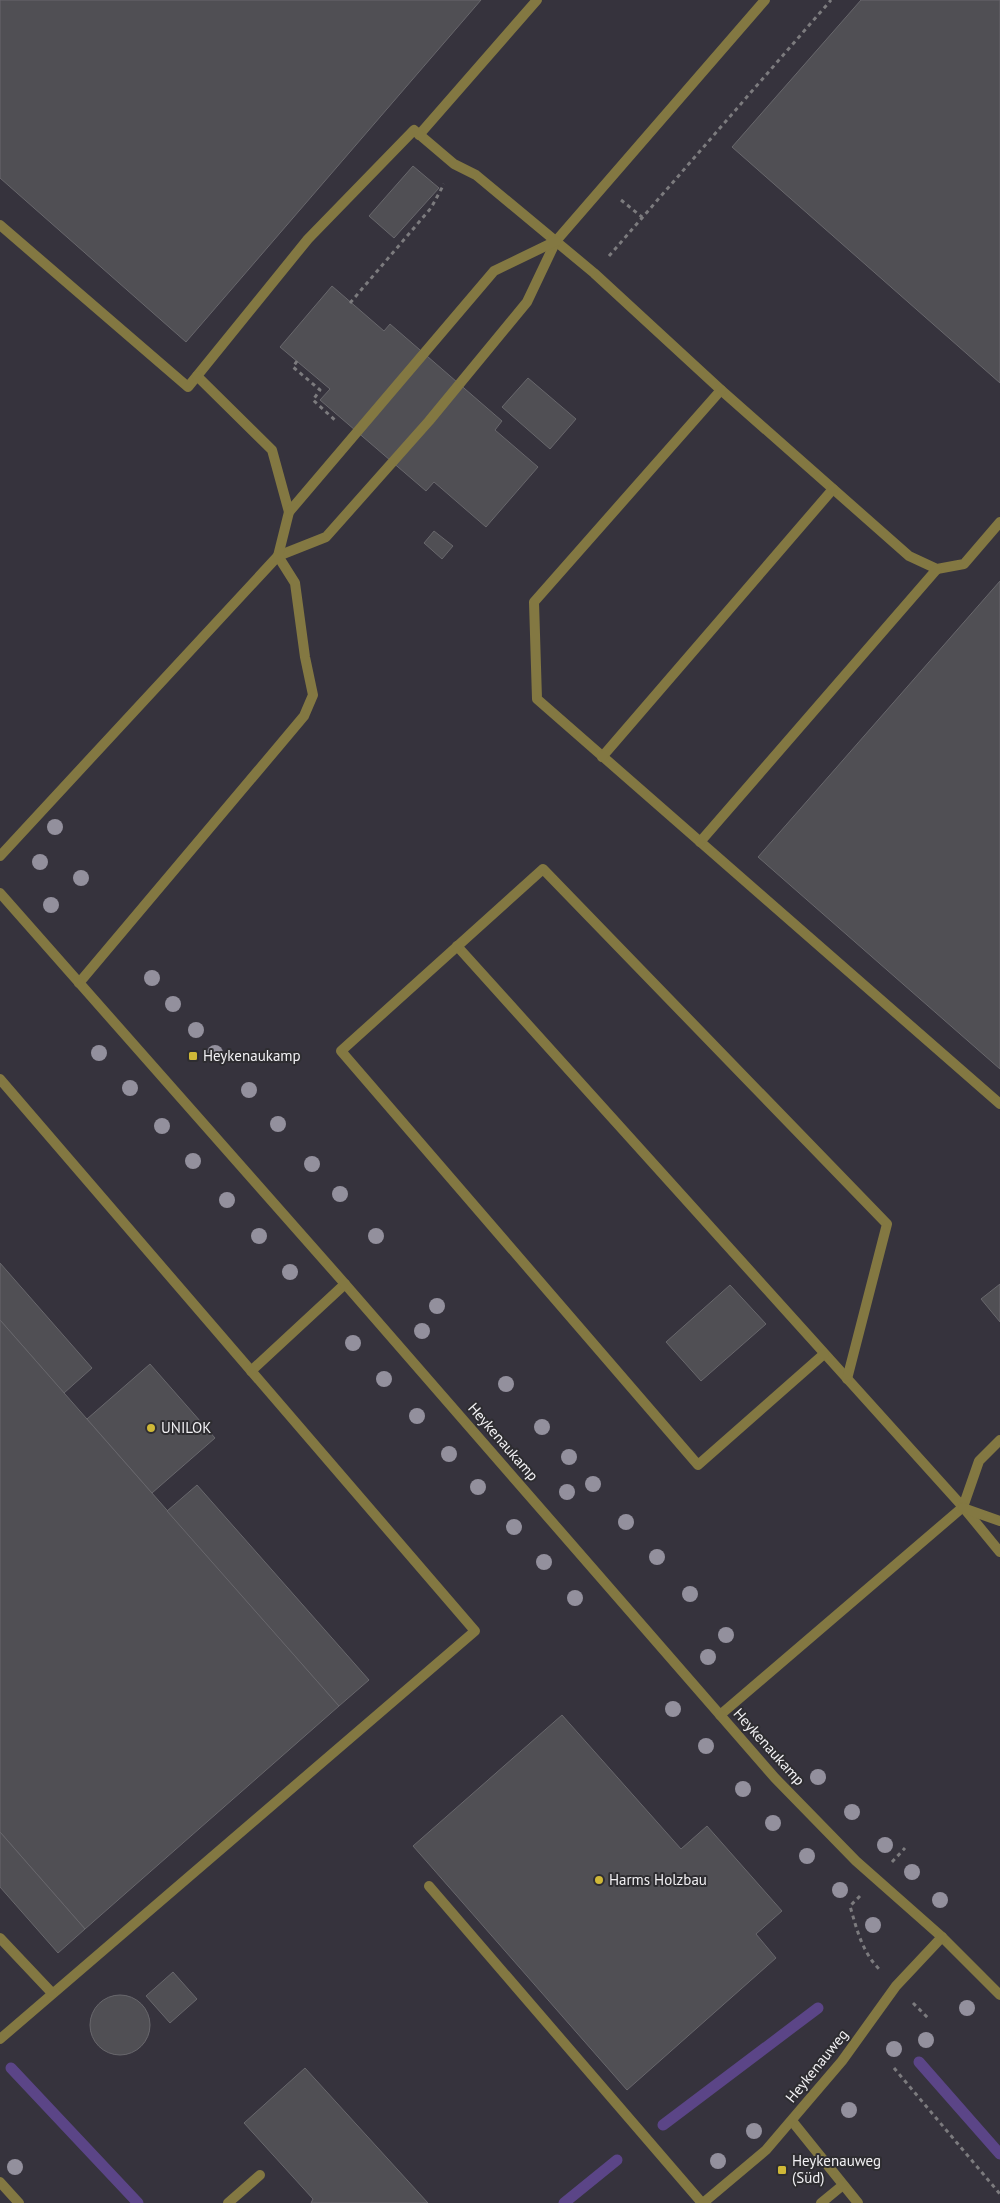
<svg xmlns="http://www.w3.org/2000/svg" width="1000" height="2203" font-family="'PT Sans',sans-serif">
	<rect width="100%" height="100%" fill="#2e2d31"/>
	<!-- built -->
	<rect fill="#36333d" x="0" y="0" width="1000" height="2203"/>
	<g fill="none" stroke-linecap="round" stroke-linejoin="round">
		<!-- stream -->
		<g stroke="#5b4587" stroke-width="11">
			<polyline points="919,2062 1000,2154"/>
			<polyline points="11,2068 138,2203"/>
			<polyline points="663,2125 818,2008"/>
			<polyline points="564,2203 617,2160"/>
		</g>
	</g>
	<!-- building -->
	<g fill="#504f54" stroke="#68676c">
		<polygon points="0,0 481,0 186,342 0,178"/>
		<polygon points="861,0 1000,0 1000,383 732,147"/>
		<polygon points="413,166 439,188 394,238 369,216"/>
		<polygon points="332,286 384,331 390,324 502,421 495,430 538,467 486,527 434,482 426,491 320,400 330,389 280,347"/>
		<polygon points="528,378 576,419 550,449 502,407"/>
		<polygon points="434,531 453,546 442,559 424,543"/>
		<polygon points="1000,581 1000,1069 758,857"/>
		<polygon points="0,1263 92,1368 64,1393 0,1320"/>
		<polygon points="1000,1284 1000,1322 981,1299"/>
		<polygon points="730,1285 766,1324 701,1381 666,1342"/>
		<polygon points="0,1320 339,1706 85,1929 0,1832"/>
		<polygon points="150,1364 215,1438 152,1493 87,1419"/>
		<polygon points="197,1485 369,1680 339,1706 167,1511"/>
		<polygon points="562,1715 681,1849 707,1826 782,1911 756,1934 776,1958 627,2090 413,1846"/>
		<polygon points="0,1832 85,1929 58,1953 0,1887"/>
		<polygon points="173,1972 197,1999 170,2023 146,1996"/>
		<circle cx="120" cy="2025" r="30"/>
		<polygon points="305,2068 428,2203 311,2203 313,2199 244,2123"/>
	</g>
	<g fill="none" stroke-linecap="round" stroke-linejoin="round">
		<!-- path -->
		<g stroke="#7c7b7e" stroke-width="3" stroke-dasharray="4 4" stroke-linecap="butt">
			<polyline points="621,200 642,217"/>
			<polyline points="609,256 831,0"/>
			<polyline points="350,303 431,208 444,184"/>
			<polyline points="297,361 293,367 320,390 313,400 337,422"/>
			<polyline points="892,1862 905,1848"/>
			<path d="M860,1896L850,1906C857,1930 862,1952 880,1970"/>
			<polyline points="913,2003 928,2018"/>
			<polyline points="894,2068 1000,2194"/>
		</g>
		<!-- service -->
		<g stroke="#837842" stroke-width="10">
			<polyline points="419,135 537,0"/>
			<polyline points="0,225 188,387 308,239 414,130 454,164 476,175 594,273 721,390 909,556 937,569 964,564 1000,522"/>
			<polyline points="197,376 272,450 289,512"/>
			<polyline points="721,390 534,602 537,699 1000,1104"/>
			<polyline points="602,757 833,489"/>
			<polyline points="700,842 937,569"/>
			<polyline points="0,856 278,556 326,537 429,421 527,302 556,241 765,0"/>
			<polyline points="457,946 963,1507 720,1715"/>
			<polyline points="79,983 278,747 304,716 313,695 305,657 295,583 278,556 289,512 494,271 556,241"/>
			<polyline points="0,1079 475,1631 0,2039"/>
			<polyline points="824,1354 698,1465 341,1051 543,869 887,1224 847,1379"/>
			<polyline points="251,1371 345,1284"/>
			<polyline points="963,1507 979,1461 1000,1440"/>
			<polyline points="963,1507 1000,1552"/>
			<polyline points="963,1508 1000,1521"/>
			<polyline points="429,1886 702,2203"/>
			<polyline points="0,1938 52,1993"/>
			<polyline points="792,2121 858,2203"/>
			<polyline points="228,2203 260,2175"/>
			<polyline points="821,2203 843,2185"/>
		</g>
		<!-- minor -->
		<g stroke="#837842" stroke-width="10">
			<polyline points="0,893 345,1284 775,1778 856,1861 942,1937 1000,1995"/>
			<polyline points="0,2182 19,2203"/>
			<polyline points="703,2203 766,2150 842,2061 896,1986 942,1937"/>
		</g>
	</g>
	<!-- trees -->
	<g fill="#93909d">
		<circle cx="55" cy="827" r="8"/>
		<circle cx="40" cy="862" r="8"/>
		<circle cx="81" cy="878" r="8"/>
		<circle cx="51" cy="905" r="8"/>
		<circle cx="152" cy="978" r="8"/>
		<circle cx="173" cy="1004" r="8"/>
		<circle cx="196" cy="1030" r="8"/>
		<circle cx="99" cy="1053" r="8"/>
		<circle cx="215" cy="1053" r="8"/>
		<circle cx="130" cy="1088" r="8"/>
		<circle cx="249" cy="1090" r="8"/>
		<circle cx="278" cy="1124" r="8"/>
		<circle cx="162" cy="1126" r="8"/>
		<circle cx="193" cy="1161" r="8"/>
		<circle cx="312" cy="1164" r="8"/>
		<circle cx="340" cy="1194" r="8"/>
		<circle cx="227" cy="1200" r="8"/>
		<circle cx="259" cy="1236" r="8"/>
		<circle cx="376" cy="1236" r="8"/>
		<circle cx="290" cy="1272" r="8"/>
		<circle cx="437" cy="1306" r="8"/>
		<circle cx="422" cy="1331" r="8"/>
		<circle cx="353" cy="1343" r="8"/>
		<circle cx="384" cy="1379" r="8"/>
		<circle cx="506" cy="1384" r="8"/>
		<circle cx="417" cy="1416" r="8"/>
		<circle cx="542" cy="1427" r="8"/>
		<circle cx="449" cy="1454" r="8"/>
		<circle cx="569" cy="1457" r="8"/>
		<circle cx="593" cy="1484" r="8"/>
		<circle cx="478" cy="1487" r="8"/>
		<circle cx="567" cy="1492" r="8"/>
		<circle cx="626" cy="1522" r="8"/>
		<circle cx="514" cy="1527" r="8"/>
		<circle cx="657" cy="1557" r="8"/>
		<circle cx="544" cy="1562" r="8"/>
		<circle cx="690" cy="1594" r="8"/>
		<circle cx="575" cy="1598" r="8"/>
		<circle cx="726" cy="1635" r="8"/>
		<circle cx="708" cy="1657" r="8"/>
		<circle cx="673" cy="1709" r="8"/>
		<circle cx="706" cy="1746" r="8"/>
		<circle cx="818" cy="1777" r="8"/>
		<circle cx="743" cy="1789" r="8"/>
		<circle cx="852" cy="1812" r="8"/>
		<circle cx="773" cy="1823" r="8"/>
		<circle cx="885" cy="1845" r="8"/>
		<circle cx="807" cy="1856" r="8"/>
		<circle cx="912" cy="1872" r="8"/>
		<circle cx="840" cy="1890" r="8"/>
		<circle cx="940" cy="1900" r="8"/>
		<circle cx="873" cy="1925" r="8"/>
		<circle cx="967" cy="2008" r="8"/>
		<circle cx="926" cy="2040" r="8"/>
		<circle cx="894" cy="2049" r="8"/>
		<circle cx="849" cy="2110" r="8"/>
		<circle cx="754" cy="2131" r="8"/>
		<circle cx="718" cy="2161" r="8"/>
		<circle cx="15" cy="2167" r="8"/>
	</g>
	<!-- markers -->
	<g fill="#cfb837" stroke="#2e2d31" stroke-width="2">
		<rect x="188" y="1051" width="10" height="10" rx="2.5"/>
		<circle cx="151" cy="1428" r="5"/>
		<circle cx="599" cy="1880" r="5"/>
		<rect x="777" y="2165" width="10" height="10" rx="2.5"/>
	</g>
	<g text-anchor="middle" stroke-width="4" stroke-linejoin="round" paint-order="stroke">
		<!-- poi labels -->
		<g font-size="15" fill="#f1f0f3" stroke="#2e2d31" text-anchor="start">
			<text x="203" y="1061">Heykenaukamp</text>
			<text x="161" y="1433">UNILOK</text>
			<text x="609" y="1885">Harms Holzbau</text>
			<text x="792" y="2166">Heykenauweg<tspan x="792" dy="17">(Süd)</tspan></text>
		</g>
		<!-- street labels -->
		<g font-size="15" fill="#f1f0f3" stroke="#2e2d31">
			<text transform="translate(503 1442) rotate(49)" y="5">Heykenaukamp</text>
			<text transform="translate(769 1747) rotate(48)" y="5">Heykenaukamp</text>
			<text transform="translate(817 2066) rotate(-51)" y="5">Heykenauweg</text>
		</g>
	</g>
</svg>
